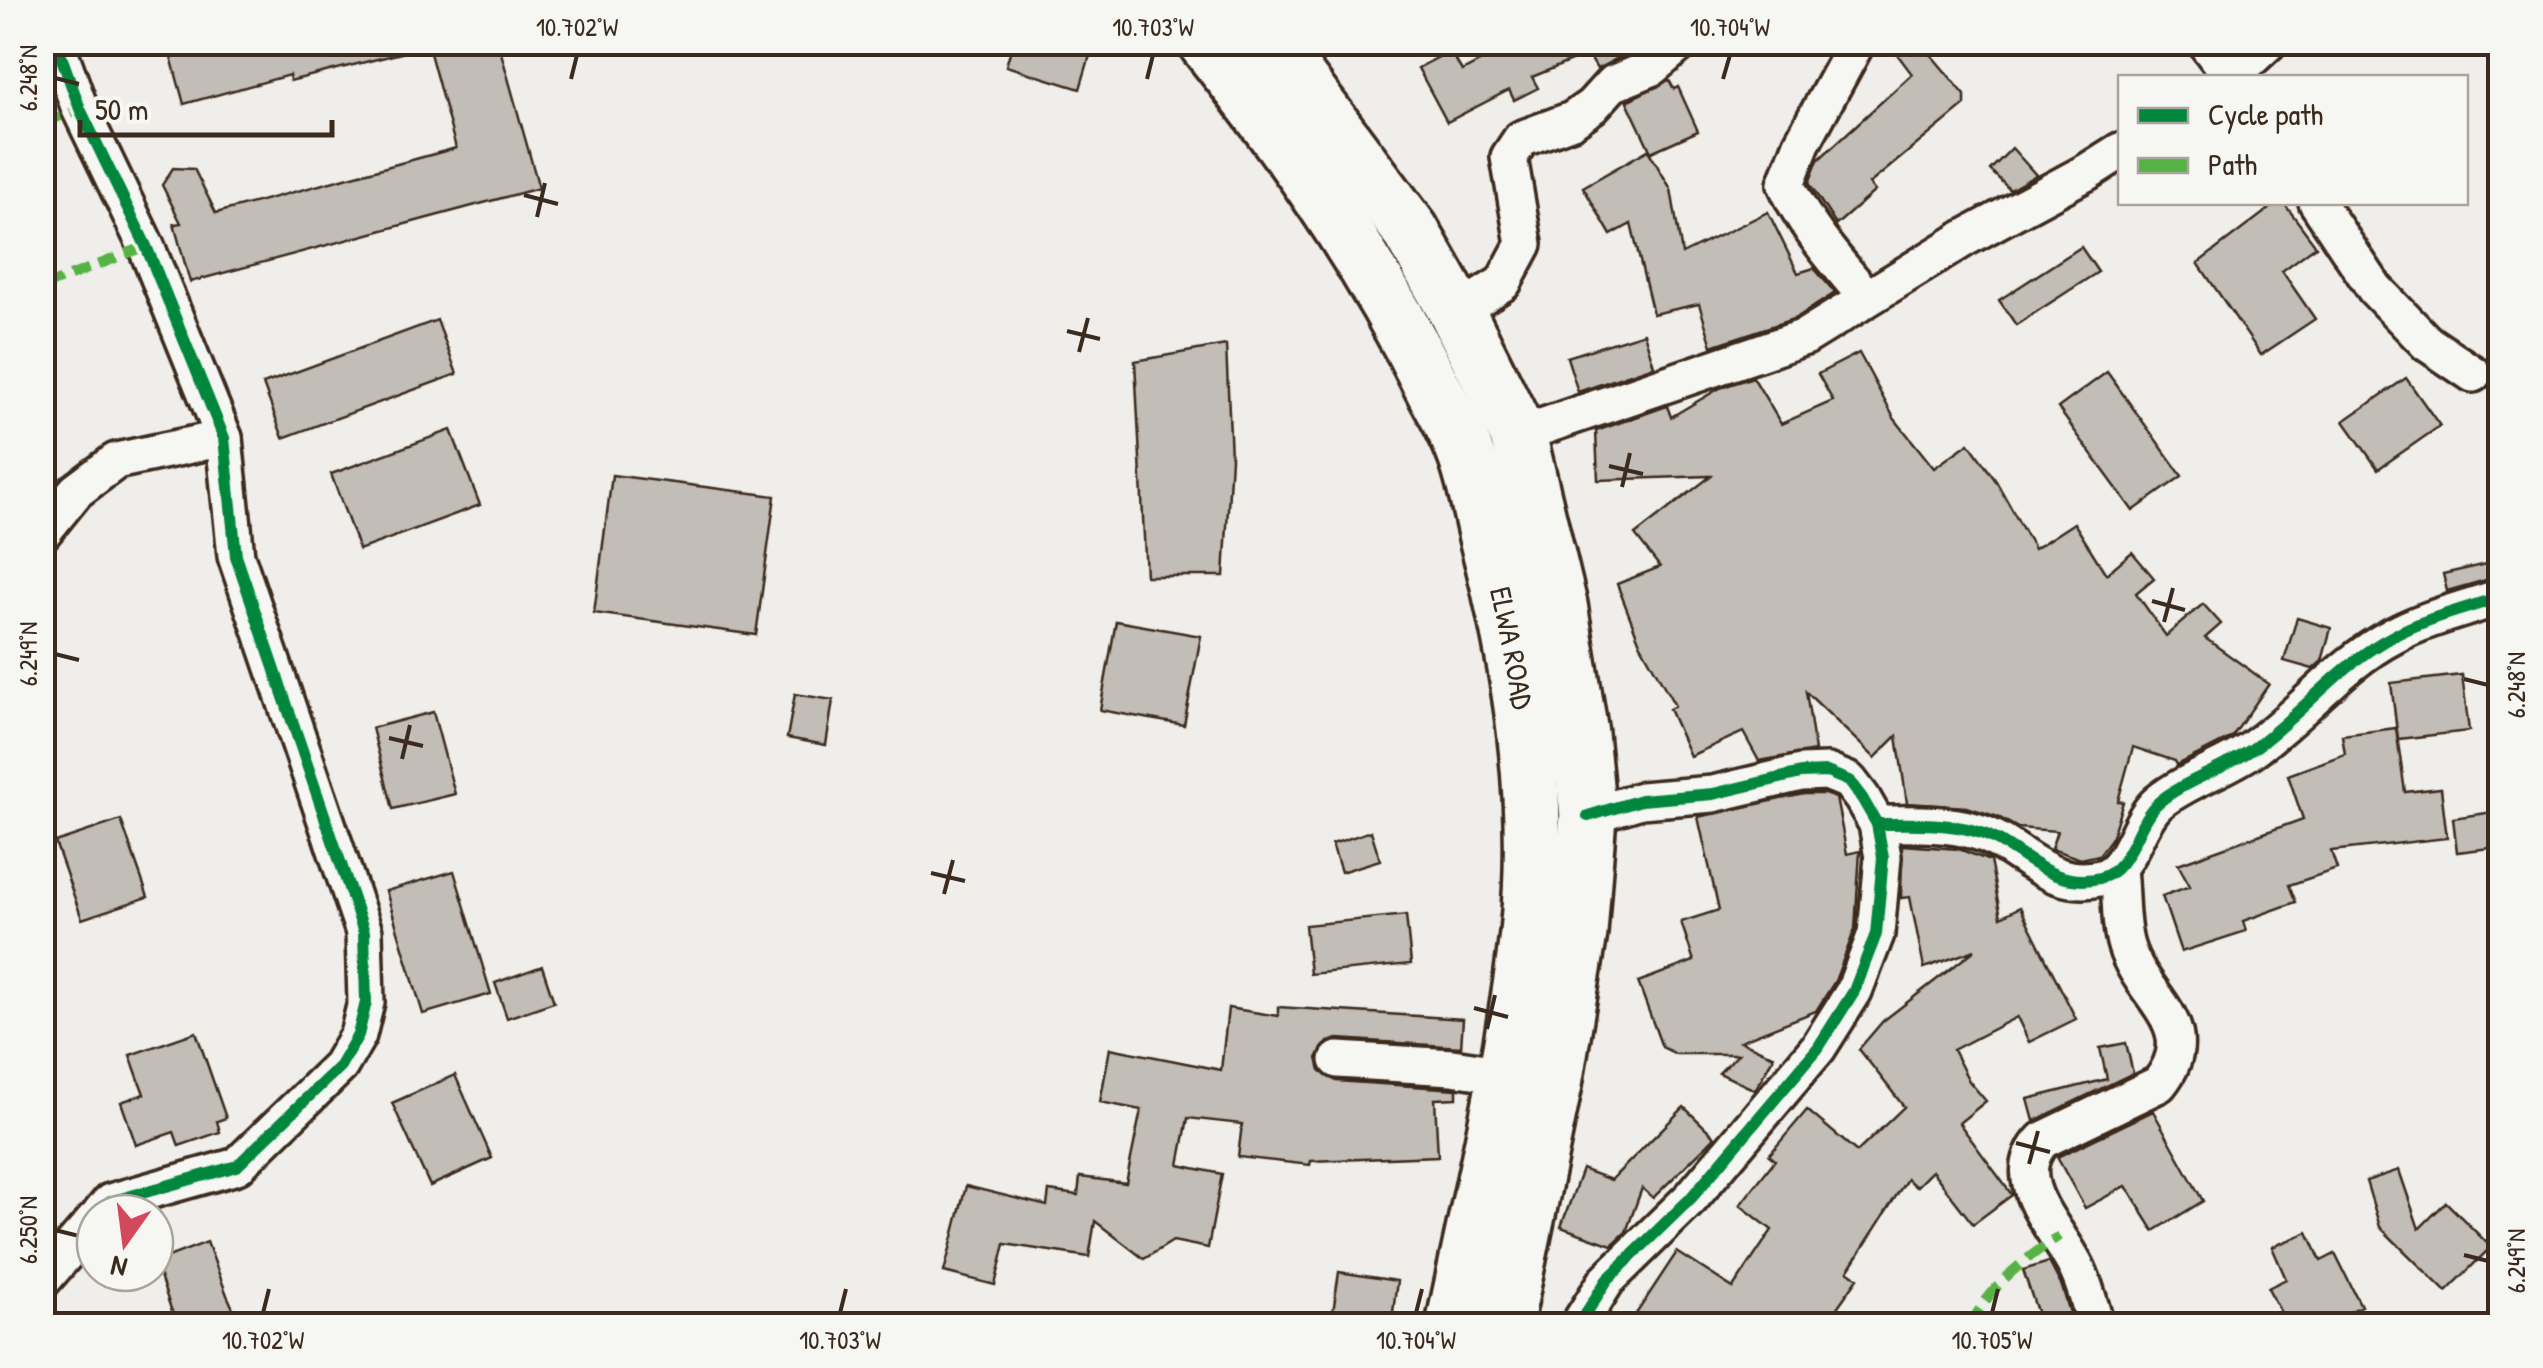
<svg xmlns="http://www.w3.org/2000/svg" width="2543" height="1368" font-family="'Patrick Hand',sans-serif">
	<rect width="100%" height="100%" fill="#efeeea"/>
	<filter id="ink" filterUnits="userSpaceOnUse"><feTurbulence type="fractalNoise" baseFrequency=".01" numOctaves="2"/><feDisplacementMap in="SourceGraphic" scale="20" xChannelSelector="R" yChannelSelector="G"/><feConvolveMatrix kernelMatrix="1 2 1 2 8 2 1 2 1" color-interpolation-filters="sRGB"/></filter>
	<g filter="url(#ink)">
		<!-- building -->
		<g fill="#c2bdb7" stroke="#3b2a1e" stroke-width="2.5">
			<polygon points="167,42 404,42 405,52 290,81 289,75 184,104"/>
			<polygon points="427,42 498,42 539,188 190,282 174,224 181,223 162,185 173,168 194,169 216,213 456,148"/>
			<polygon points="1013,42 1094,42 1080,89 1006,66"/>
			<polygon points="1543,42 1648,42 1597,69 1588,54 1532,77 1538,88 1514,100 1509,90 1447,122 1418,68 1450,51 1462,71 1514,44 1519,53"/>
			<polygon points="1888,42 1920,42 1965,95 1965,105 1869,184 1875,191 1836,225 1809,183 1818,160 1912,74"/>
			<polygon points="1669,80 1674,89 1678,87 1698,131 1651,152 1627,101"/>
			<polygon points="2012,148 2036,175 2010,190 1990,170"/>
			<polygon points="1648,150 1671,189 1682,254 1768,212 1798,273 1814,268 1835,293 1796,318 1712,346 1699,304 1653,314 1631,224 1611,235 1583,187"/>
			<polygon points="2278,202 2283,202 2316,246 2282,271 2315,319 2261,355 2198,263"/>
			<polygon points="2081,247 2098,272 2016,325 1999,300"/>
			<polygon points="437,320 457,374 283,438 263,384"/>
			<polygon points="1644,333 1654,366 1578,392 1567,357"/>
			<polygon points="1226,345 1231,458 1224,576 1146,576 1135,361"/>
			<polygon points="1859,353 1894,418 1934,468 1969,443 1996,481 2034,549 2074,523 2106,574 2132,552 2154,578 2136,593 2166,636 2203,604 2221,624 2205,638 2269,684 2232,737 2177,765 2175,761 2133,747 2118,801 2123,802 2111,839 2099,855 2081,859 2051,849 2057,831 2018,828 1998,817 1967,807 1907,803 1897,736 1875,758 1806,692 1815,751 1759,761 1743,732 1690,756 1669,709 1675,706 1640,643 1617,584 1660,567 1635,535 1711,476 1598,480 1596,431 1667,406 1671,417 1720,388 1753,377 1781,424 1833,401 1818,374"/>
			<polygon points="2107,372 2182,476 2133,511 2058,408"/>
			<polygon points="2406,378 2440,426 2378,469 2344,421"/>
			<polygon points="451,430 480,505 359,550 331,474"/>
			<polygon points="612,475 775,496 756,635 594,613"/>
			<polygon points="2500,561 2500,576 2447,591 2443,574"/>
			<polygon points="2297,618 2331,628 2322,661 2313,669 2284,661"/>
			<polygon points="1116,621 1201,636 1184,725 1100,710"/>
			<polygon points="2462,675 2469,731 2398,739 2391,683"/>
			<polygon points="795,694 833,700 826,745 787,738"/>
			<polygon points="433,712 455,794 393,809 372,728"/>
			<polygon points="2396,728 2405,792 2441,788 2447,838 2331,851 2337,869 2289,885 2296,902 2243,921 2246,931 2181,952 2162,896 2190,886 2178,864 2303,819 2288,775 2345,754 2342,735"/>
			<polygon points="1804,794 1824,794 1836,798 1847,854 1860,851 1855,929 1835,981 1816,1011 1740,1041 1774,1056 1755,1090 1719,1073 1738,1054 1676,1054 1662,1047 1638,982 1694,961 1681,922 1719,910 1698,817"/>
			<polygon points="2494,812 2499,847 2457,852 2453,818"/>
			<polygon points="121,820 148,897 82,919 55,842"/>
			<polygon points="1371,831 1380,860 1341,872 1332,844"/>
			<polygon points="1902,845 1959,849 1990,861 2001,917 2020,907 2076,1019 2029,1042 2017,1017 1953,1050 1969,1081 1986,1101 1959,1123 2012,1195 1973,1224 1932,1171 1916,1187 1907,1179 1848,1271 1858,1278 1824,1326 1628,1326 1677,1252 1733,1288 1772,1230 1740,1205 1775,1160 1769,1155 1807,1110 1857,1152 1904,1107 1859,1049 1883,1021 1975,950 1924,968 1910,897 1901,898"/>
			<polygon points="454,871 491,994 423,1014 386,891"/>
			<polygon points="1406,915 1411,964 1310,974 1305,925"/>
			<polygon points="542,966 554,1002 507,1018 495,983"/>
			<polygon points="1278,1007 1463,1019 1461,1047 1338,1039 1328,1042 1317,1058 1320,1070 1336,1081 1457,1089 1457,1098 1435,1099 1438,1156 1311,1161 1310,1165 1238,1157 1242,1124 1188,1118 1179,1165 1222,1174 1208,1248 1173,1241 1144,1259 1095,1221 1089,1257 1005,1244 995,1285 944,1272 966,1186 1047,1206 1049,1191 1078,1195 1080,1177 1126,1183 1141,1110 1100,1102 1110,1048 1221,1070 1228,1008 1278,1016"/>
			<polygon points="196,1032 226,1118 217,1121 220,1132 179,1146 174,1132 136,1145 121,1102 144,1094 130,1055"/>
			<polygon points="2126,1043 2133,1073 2034,1121 2028,1099 2107,1079 2100,1048"/>
			<polygon points="455,1075 492,1158 430,1186 392,1103"/>
			<polygon points="1684,1107 1715,1137 1653,1198 1642,1188 1626,1232 1612,1245 1561,1227 1582,1169 1611,1180"/>
			<polygon points="2153,1111 2203,1201 2154,1231 2126,1186 2085,1208 2057,1157"/>
			<polygon points="2399,1170 2419,1229 2446,1202 2491,1247 2446,1292 2380,1227 2366,1181"/>
			<polygon points="2308,1232 2321,1261 2335,1254 2361,1306 2347,1313 2353,1326 2288,1326 2268,1288 2286,1279 2272,1247"/>
			<polygon points="207,1242 227,1295 241,1326 180,1326 171,1309 155,1262"/>
			<polygon points="2049,1262 2062,1287 2074,1326 2042,1326 2023,1270"/>
			<polygon points="1339,1272 1397,1281 1392,1320 1333,1312"/>
		</g>
		<g fill="none" stroke-linecap="round" stroke-linejoin="round">
			<!-- street casing -->
			<g stroke="#3b2a1e" stroke-width="42">
				<g id="street">
					<polyline points="56,42 80,109 146,246 224,438 236,556 364,932 366,1002 358,1035 340,1066 237,1166 110,1202 101,1213"/>
					<path d="M1857,42L1802,143L1786,184C1805,227 1836,261 1866,297"/>
					<polyline points="2205,42 2232,78"/>
					<polyline points="2230,78 2269,42"/>
					<polyline points="2317,202 2375,289 2427,343 2473,374"/>
					<polyline points="1457,312 1503,283 1524,244 1509,157 1521,139 1572,120 1592,106 1612,84 1651,68 1682,42"/>
					<polyline points="1518,435 1805,337 1965,238 2087,172 2120,151"/>
					<polyline points="42,533 76,491 116,461 224,438"/>
					<path d="M1877,824C1909,824 1944,822 1975,831C2019,843 2045,890 2100,878C2131,871 2135,822 2159,802C2186,780 2222,770 2251,750C2301,716 2339,664 2393,636C2426,618 2465,609 2500,597"/>
					<polyline points="1338,1060 1452,1067 1506,1075"/>
					<polyline points="42,1281 95,1220"/>
					<polyline points="1578,1326 1607,1280 1691,1198 1818,1048 1854,991 1876,934 1883,857 1877,824 1862,798 1849,781 1827,772 1801,773 1713,794 1641,800 1588,816"/>
					<path d="M2096,1326C2091,1308 2086,1289 2079,1273C2063,1233 2003,1182 2043,1140L2159,1084C2205,1026 2142,999 2126,946C2119,923 2121,893 2118,869"/>
				</g>
			</g>
			<!-- primary casing -->
			<g stroke="#3b2a1e" stroke-width="62">
				<g id="primary">
					<path id="s1" d="M1206,42C1291,148 1370,260 1430,382C1441,404 1455,426 1464,450C1475,477 1480,509 1487,537C1521,667 1542,798 1528,933C1513,1065 1481,1195 1454,1326"/>
					<polyline points="1270,42 1411,231 1457,312 1518,435 1559,605 1580,734 1588,816 1579,933 1554,1084 1504,1326"/>
				</g>
			</g>
			<!-- street -->
			<use href="#street" stroke="#f6f6f2" stroke-width="35"/>
			<!-- primary -->
			<use href="#primary" stroke="#f6f6f2" stroke-width="55"/>
			<!-- quiet -->
			<g stroke="#57b245" stroke-width="10" stroke-dasharray="20 10" stroke-linecap="butt">
				<polyline points="42,123 80,109"/>
				<polyline points="42,152 48,175 42,242"/>
				<polyline points="42,287 146,246"/>
				<path d="M1969,1326C1996,1281 2017,1265 2059,1236"/>
			</g>
			<!-- cycleway casing -->
			<g stroke="#f6f6f2" stroke-width="19">
				<g id="cycleway">
					<polyline points="56,42 80,109 146,246 224,438 236,556 364,932 366,1002 358,1035 340,1066 237,1166 110,1202 101,1213"/>
					<path d="M1877,824C1909,824 1944,822 1975,831C2019,843 2045,890 2100,878C2131,871 2135,822 2159,802C2186,780 2222,770 2251,750C2301,716 2339,664 2393,636C2426,618 2465,609 2500,597"/>
					<polyline points="1578,1326 1607,1280 1691,1198 1818,1048 1854,991 1876,934 1883,857 1877,824 1862,798 1849,781 1827,772 1801,773 1713,794 1641,800 1588,816"/>
				</g>
			</g>
			<!-- cycleway -->
			<use href="#cycleway" stroke="#00873e" stroke-width="12"/>
		</g>
	</g>
	<!-- ticks -->
	<path fill="none" stroke="#3b2a1e" stroke-width="4" d="M55,78L79,84M571,79L577,55M1147,79L1153,55M1723,79L1730,55M524,195L558,204M537,217L545,183M1067,331L1100,339M1079,352L1088,318M1609,466L1643,474M1622,487L1630,453M2152,601L2185,610M2164,622L2173,588M55,654L79,660M2464,679L2488,685M389,738L423,746M402,759L410,725M931,873L965,881M944,894L953,860M1474,1008L1508,1017M1487,1029L1495,995M2016,1143L2050,1152M2029,1164L2038,1131M55,1230L79,1236M2464,1255L2488,1261M263,1313L269,1289M840,1313L846,1289M1416,1313L1422,1289M1992,1313L1998,1289"/>
	<g text-anchor="middle" stroke-width="9" stroke-linejoin="round" paint-order="stroke">
		<!-- street labels -->
		<g font-size="30" fill="#3b2a1e" stroke="#f6f6f2">
			<text dy="10" stroke="none"><textPath href="#s1" startOffset="688">ELWA ROAD</textPath></text>
		</g>
	</g>
	<!-- margin -->
	<rect width="2543" height="1368" fill="none" stroke="#f6f6f2" stroke-width="110"/>
	<!-- legend -->
	<rect x="2118" y="75" width="350" height="130" fill="#f6f6f2" stroke="#aba49d" stroke-width="2.5"/>
	<rect x="2138" y="108" width="50" height="15" fill="#00873e" stroke="#aba49d" stroke-width="2.5"/>
	<text x="2208" y="125" font-size="30" fill="#3b2a1e">Cycle path</text>
	<rect x="2138" y="158" width="50" height="15" fill="#57b245" stroke="#aba49d" stroke-width="2.5"/>
	<text x="2208" y="175" font-size="30" fill="#3b2a1e">Path</text>
	<!-- north arrow -->
	<g transform="translate(125 1243) rotate(194)"><circle r="48" fill="#f6f6f2" stroke="#aba49d" stroke-width="2.5"/>
	<path d="M0-8L18 38L0 25L-18 38Z" fill="#d1495b"/>
	<text y="-15" font-size="28" font-weight="bold" text-anchor="middle" fill="#3b2a1e">N</text>
	</g>
	<!-- scale -->
	<path d="M80 120v15h252v-15" fill="none" stroke="#3b2a1e" stroke-width="5"/>
	<text x="95" y="120" font-size="30" fill="#3b2a1e" stroke="#f6f6f2" stroke-width="8" paint-order="stroke">50 m</text>
	<rect x="55" y="55" width="2433" height="1258" fill="none" stroke="#3b2a1e" stroke-width="4"/>
	<g font-size="25" text-anchor="middle" fill="#3b2a1e">
		<text x="577" y="36">10.702°W</text>
		<text x="1153" y="36">10.703°W</text>
		<text x="1730" y="36">10.704°W</text>
		<text transform="translate(28 78) rotate(-90)" y="9">6.248°N</text>
		<text transform="translate(28 654) rotate(-90)" y="9">6.249°N</text>
		<text transform="translate(2516 685) rotate(-90)" y="9">6.248°N</text>
		<text transform="translate(28 1230) rotate(-90)" y="9">6.250°N</text>
		<text transform="translate(2516 1261) rotate(-90)" y="9">6.249°N</text>
		<text x="263" y="1349">10.702°W</text>
		<text x="840" y="1349">10.703°W</text>
		<text x="1416" y="1349">10.704°W</text>
		<text x="1992" y="1349">10.705°W</text>
	</g>
</svg>
